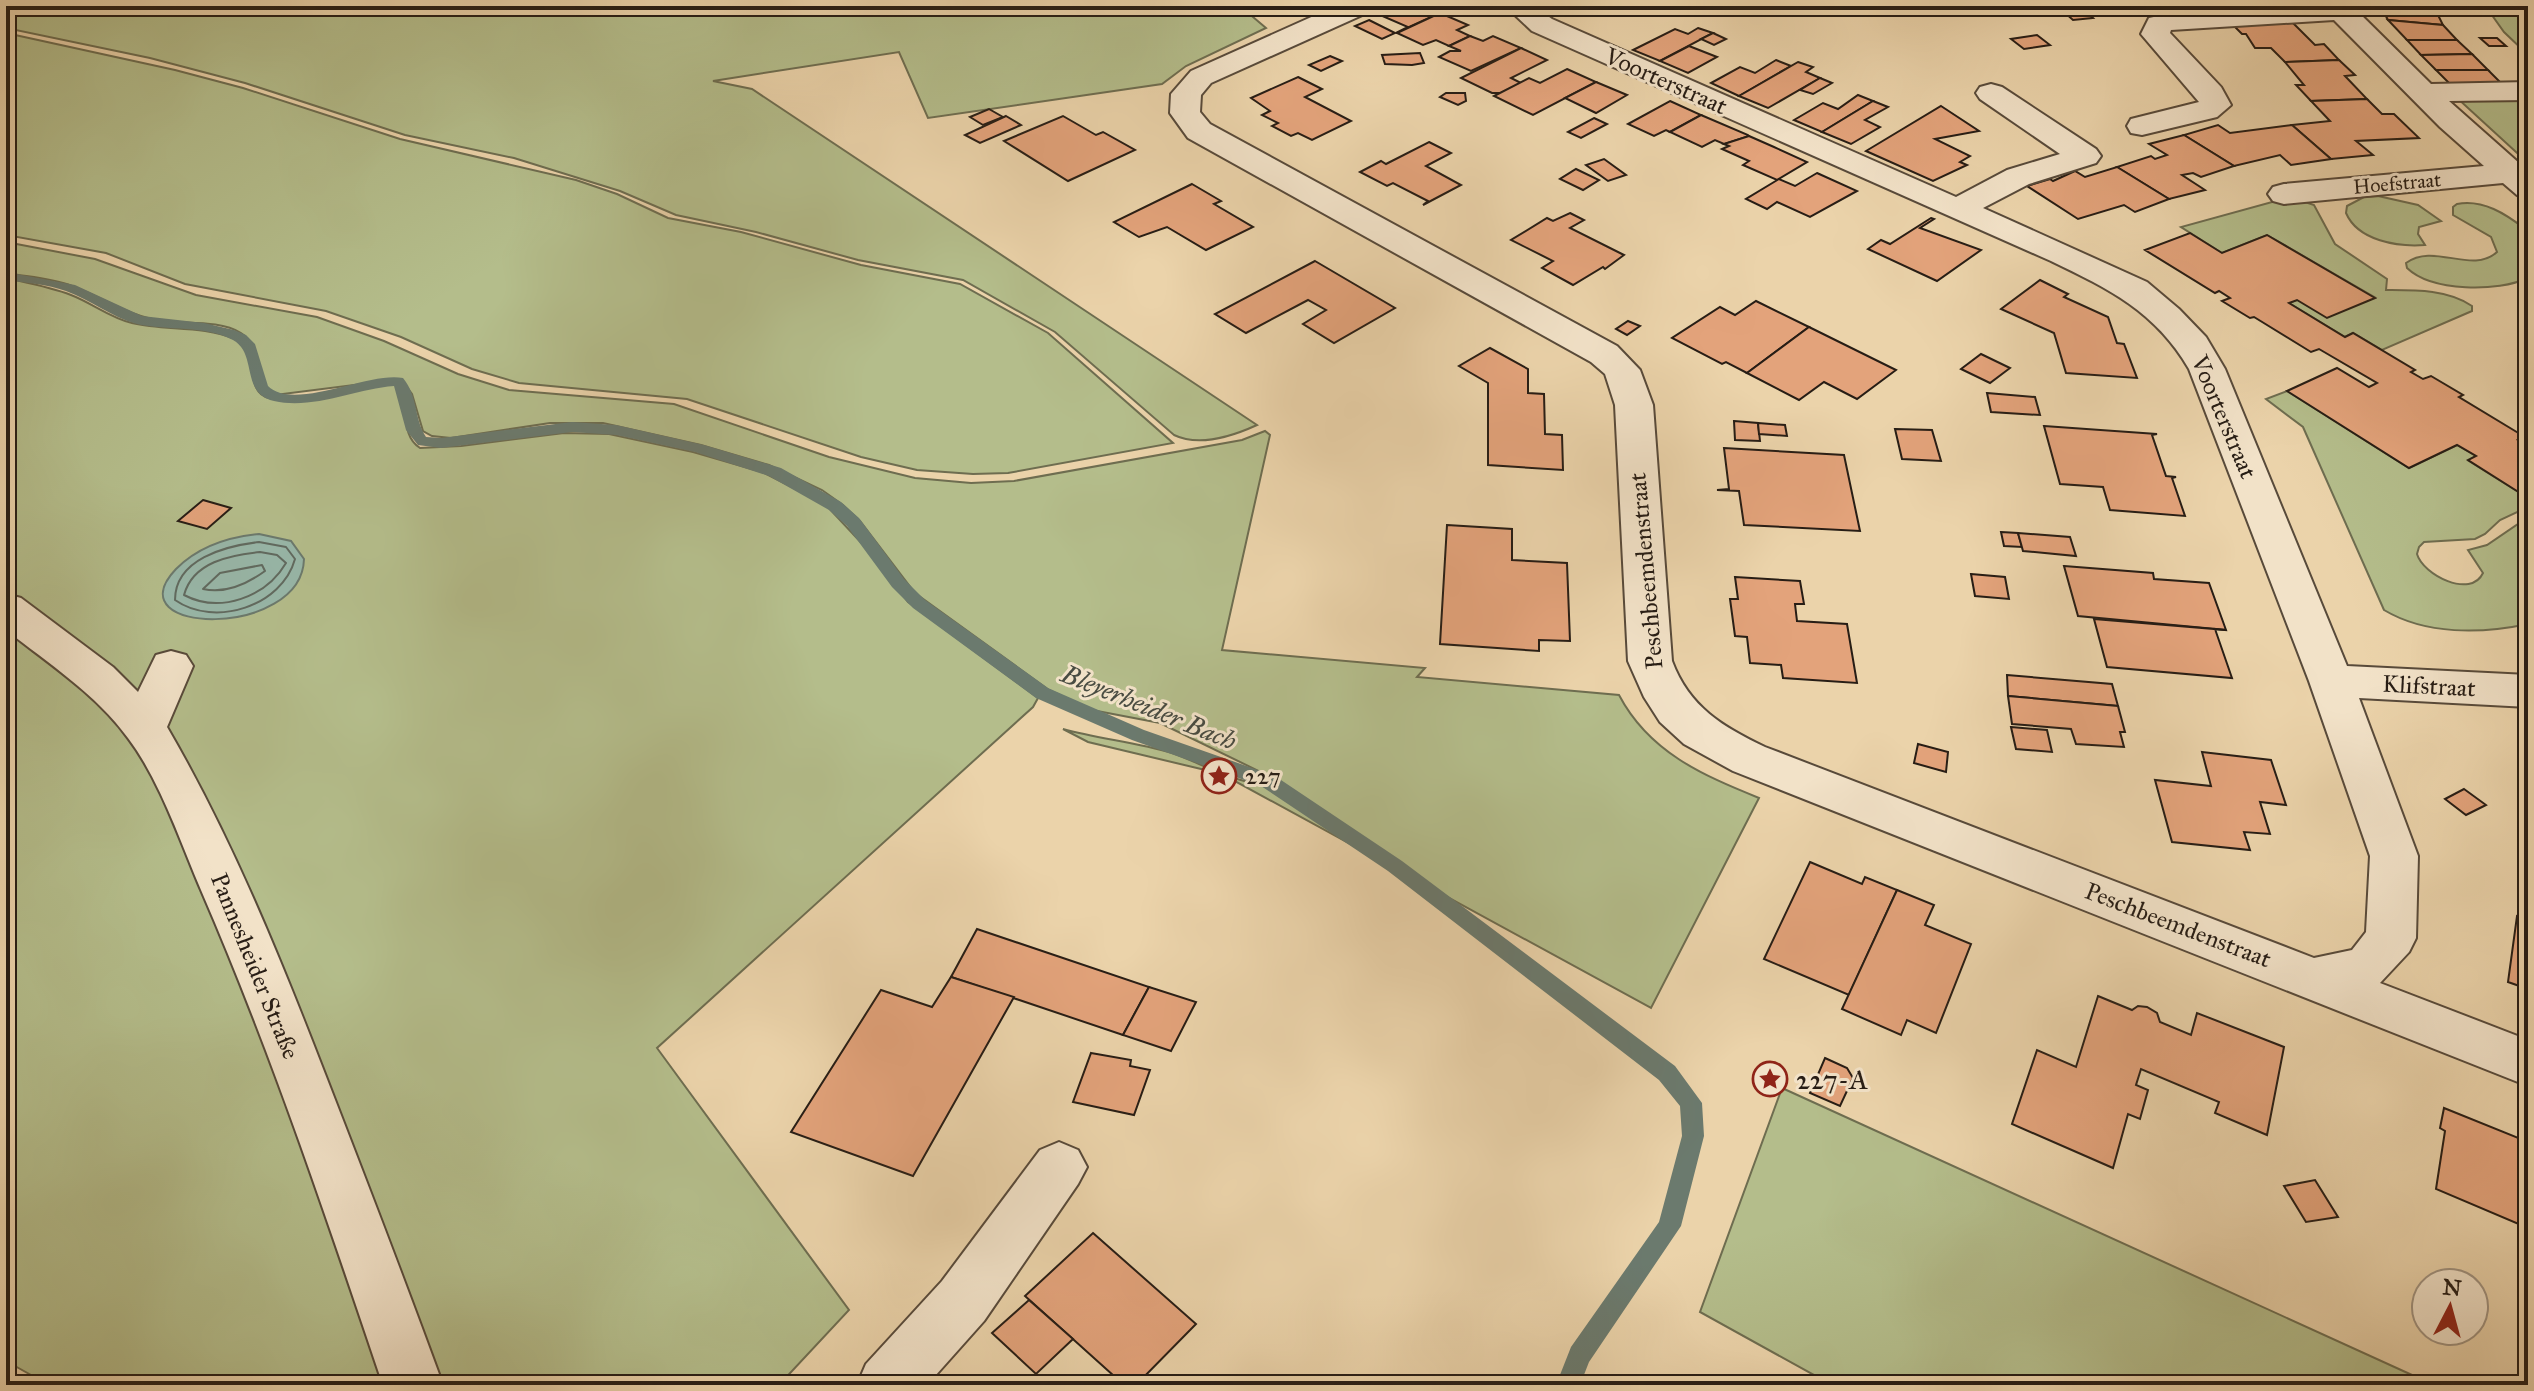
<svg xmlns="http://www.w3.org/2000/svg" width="2534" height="1391" font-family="'IM FELL Great Primer',serif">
	<rect width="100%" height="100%" fill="#ebd3aa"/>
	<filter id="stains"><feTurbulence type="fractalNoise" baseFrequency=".0025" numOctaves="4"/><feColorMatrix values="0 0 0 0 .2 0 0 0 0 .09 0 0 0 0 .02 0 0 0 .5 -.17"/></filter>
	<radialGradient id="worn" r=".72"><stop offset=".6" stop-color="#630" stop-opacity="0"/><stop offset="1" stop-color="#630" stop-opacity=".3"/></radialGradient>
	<!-- green -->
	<g fill="#b4bd8b" stroke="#6e6d50" stroke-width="2">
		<path d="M6,6H1240L1266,28L1186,66L1162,84L928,118L899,52L713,81L752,89L1257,425C1233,436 1199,447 1174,435L1055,332L963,280L858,260L756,232L676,215L620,191L514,158L405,135L245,83L150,58L6,28Z"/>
		<polygon points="2489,11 2528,14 2528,55 2504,32"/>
		<polygon points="6,33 175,70 243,88 400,139 576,180 617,194 668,218 741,232 861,265 960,284 1048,333 1173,443 1008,473 973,474 917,470 861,457 687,399 519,383 472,369 401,337 326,311 185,284 106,253 6,235"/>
		<polygon points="2528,96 2528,163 2456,97"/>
		<path d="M2378,196L2418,205L2441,221L2419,227L2418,234L2425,245C2398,247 2358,241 2346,213L2347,206L2364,197Z"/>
		<path d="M2283,199H2296L2314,205L2335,244L2387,279L2386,290C2413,290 2448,289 2472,306V311L2382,350L2353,333L2345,337L2289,303L2297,300L2374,297L2267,235L2222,253L2181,227Z"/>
		<path d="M2457,204C2483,199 2506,214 2525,229L2528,232V278C2498,292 2432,292 2407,268L2406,263C2434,242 2472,275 2497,252L2491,237L2453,215V207Z"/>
		<path d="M6,242L95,259L196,295L317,317L384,341L458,374L509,390L674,404L829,457L915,478L971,483L1014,481L1242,440L1265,431L1270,435L1222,650L1425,668L1417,677L1619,695C1649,752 1702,775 1759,798L1651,1008L1222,774L1088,742L1063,729C1099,739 1136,742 1172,753C1199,762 1243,788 1271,783L1273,778L1160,723L1092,710L1049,690L915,593L860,521L843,505L822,490L769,465L701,445L603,423H550L451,438L432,436L423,431L412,394L401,379L275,395C252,384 264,347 241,333C220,320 187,324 163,321C128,316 104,298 72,286C52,278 28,277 6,273Z"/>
		<path d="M6,278C28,283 50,287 71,295C92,303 110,318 132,323C165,331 202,325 235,339C260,350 243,392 269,398C311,409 354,384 396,384C413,402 397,433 420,448L461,446L564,433L609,434L693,452L762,472L825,504L868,550L908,602L1038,698L1033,707L657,1048L849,1310L779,1385H49L6,1361Z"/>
		<path d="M2287,391L2409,468L2457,445L2476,456L2469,461L2528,498V507L2500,520L2485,534L2475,539L2424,542L2419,547L2417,554C2423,575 2471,599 2483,573L2468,550L2487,545L2518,524L2528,530V624C2481,634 2426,635 2384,610L2303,427L2266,399Z"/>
		<polygon points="1782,1088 2434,1385 1832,1385 1700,1312"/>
	</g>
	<!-- water -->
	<path fill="#98b8aa" stroke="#6b7a6e" stroke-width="2" d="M259,534L291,541L304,559C302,639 112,636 176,569C199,546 228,537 259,534Z"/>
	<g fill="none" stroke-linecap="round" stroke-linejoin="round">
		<!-- shore -->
		<g stroke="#606a60" stroke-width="2">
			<path d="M259,542L286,547L295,559C282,606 215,628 175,600C175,559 225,546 259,542Z"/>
			<path d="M260,552L277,555L286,563C266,597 220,614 184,595C193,562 230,555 260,552Z"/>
			<path d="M262,565L265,571C247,584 225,594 203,589L220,573Z"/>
		</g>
		<!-- stream -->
		<path fill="#6b7a6e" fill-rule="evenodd" d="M6,272L75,285L142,316L204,323L234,330L246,335L255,344L268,386C294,412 369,371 403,378C418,396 414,419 426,437L441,438L572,422L616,425L704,445L781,468L841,502L859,518L904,579L925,600L1048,688L1144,730L1275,776L1402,861L1675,1066L1702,1103L1704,1136L1681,1226L1589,1362L1580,1385H1556L1571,1347L1659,1222L1682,1136L1680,1106L1659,1080L1388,871L1261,786L1132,740L1036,698L913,608L892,587L847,526L829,510L769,476L695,452L616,435L572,432L441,448L418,445L406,430L394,386C355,389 313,410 274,401C240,393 258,354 233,340C205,325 168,331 137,324C111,317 91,300 66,291C47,284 26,283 6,280Z"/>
	</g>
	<!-- building -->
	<g fill="#e3a37b" stroke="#271d15" stroke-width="2">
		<polygon points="1400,6 1425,6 1440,13 1396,33 1408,27 1380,15"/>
		<polygon points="1732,6 1752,6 1762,14 1741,16"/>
		<polygon points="2099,6 2122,6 2130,13 2109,15"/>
		<polygon points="2158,6 2289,6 2299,8 2156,16 2149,8"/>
		<polygon points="2433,6 2436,11 2381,6"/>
		<polygon points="2381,7 2436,11 2443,25 2388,20"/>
		<polygon points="2083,9 2093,18 2073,20 2063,11"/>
		<polygon points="1440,13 1468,25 1457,30 1470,36 1449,46 1436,40 1423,45 1397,33"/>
		<polygon points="1369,20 1395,33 1382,39 1355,26"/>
		<polygon points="2290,20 2315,45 2324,44 2339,60 2285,62 2271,48 2255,48 2246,34 2242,34 2230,22"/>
		<polygon points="2388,20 2443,25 2457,40 2407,40"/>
		<polygon points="1698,28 1713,33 1660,61 1633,50 1675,29 1688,34"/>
		<polygon points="1713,33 1726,39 1714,45 1701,39"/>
		<polygon points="2037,35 2050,45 2024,49 2011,39"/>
		<polygon points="1470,36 1483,41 1493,36 1521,48 1471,71 1439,57 1450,51 1461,51 1449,46"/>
		<polygon points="2480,38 2497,38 2506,46 2489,46"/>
		<polygon points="2407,40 2457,40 2472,54 2421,55"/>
		<polygon points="1689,46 1717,57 1688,73 1660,61"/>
		<polygon points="1521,48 1547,60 1511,78 1521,83 1501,93 1492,93 1461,78"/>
		<polygon points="1420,53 1424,63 1412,65 1385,64 1382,55"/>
		<polygon points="2472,54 2488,70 2436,70 2421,55"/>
		<polygon points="1330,56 1342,61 1321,71 1309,65"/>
		<polygon points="1776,60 1791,66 1739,96 1711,83 1740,67 1755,73"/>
		<polygon points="2339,60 2355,75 2345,76 2367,99 2311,101 2296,85 2304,85 2285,62"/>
		<polygon points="1798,62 1813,67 1806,72 1820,78 1768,108 1739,96"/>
		<polygon points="1567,69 1596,82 1533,115 1494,96 1529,78 1540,83"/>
		<polygon points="2436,70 2488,70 2503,85 2452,86"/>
		<polygon points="1298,77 1322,89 1305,97 1351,121 1312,140 1298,133 1291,136 1272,126 1278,123 1262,115 1270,111 1251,98"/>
		<polygon points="1820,78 1832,83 1813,94 1800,90"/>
		<polygon points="1596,82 1627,95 1596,113 1565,98"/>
		<polygon points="1446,93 1465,93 1466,101 1458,105 1440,97"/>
		<polygon points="1858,95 1873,101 1822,132 1794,120 1823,103 1838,109"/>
		<polygon points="2367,99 2382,114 2394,114 2419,138 2356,141 2373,155 2331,159 2292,125 2330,121 2311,101"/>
		<polygon points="1670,101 1701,115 1670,132 1666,130 1654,136 1628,124"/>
		<polygon points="1873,101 1888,107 1865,120 1880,127 1851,144 1822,132"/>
		<polygon points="1941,106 1979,131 1935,139 1970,156 1960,162 1967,165 1933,181 1866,151"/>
		<polygon points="989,109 1003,117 983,125 970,117"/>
		<polygon points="1701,115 1748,135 1749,136 1724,144 1715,140 1702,147 1670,132"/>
		<polygon points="1006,116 1021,125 980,143 965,135"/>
		<polygon points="1063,116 1096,135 1103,132 1135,150 1068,181 1004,141"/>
		<polygon points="1594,118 1607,124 1581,138 1568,132"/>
		<polygon points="2218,125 2230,133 2292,125 2331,159 2291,165 2280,155 2234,166 2184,135"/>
		<polygon points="2184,135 2234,166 2201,177 2193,173 2182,175 2205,190 2169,199 2117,167 2151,156 2155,159 2167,155 2149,144"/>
		<polygon points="1749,136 1774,147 1807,162 1777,180 1743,165 1749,161 1722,149 1729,146 1724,144"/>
		<polygon points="1429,142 1451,153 1426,166 1461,185 1423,205 1428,201 1393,183 1387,186 1360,172 1381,161 1386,164"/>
		<polygon points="1604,159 1626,175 1608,181 1586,165"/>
		<polygon points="2117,167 2169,199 2135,212 2124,205 2078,219 2027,186 2050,179 2053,181 2075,171 2085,177"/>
		<polygon points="1576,169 1599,180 1583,190 1560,179"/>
		<polygon points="1817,173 1857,191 1810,217 1777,202 1767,209 1746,199 1779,179 1795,186"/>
		<polygon points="1192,184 1221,201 1214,204 1253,227 1206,250 1167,227 1139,237 1114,222"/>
		<polygon points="1570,213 1584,220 1570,228 1624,255 1605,269 1603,267 1573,285 1542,268 1553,261 1511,240 1547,218 1553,221"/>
		<polygon points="1931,218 1934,219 1920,228 1981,250 1937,281 1868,249 1881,240 1890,244"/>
		<polygon points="2190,233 2222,253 2267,235 2375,298 2327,318 2297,300 2289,303 2345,337 2353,333 2415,370 2411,372 2423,379 2431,376 2463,395 2459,397 2525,437 2518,440 2528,446 2528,498 2468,460 2476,456 2457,445 2409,468 2287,391 2337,368 2369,387 2377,383 2319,349 2311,352 2254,317 2250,318 2222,301 2230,298 2219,291 2215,293 2145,250"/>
		<polygon points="1315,261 1395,308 1334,343 1303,324 1326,310 1308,300 1246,333 1215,314"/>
		<polygon points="2040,280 2068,294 2064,297 2108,317 2117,343 2124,344 2137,378 2066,373 2054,333 2001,309"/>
		<polygon points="1756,301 1809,327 1747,373 1726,362 1722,364 1672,338 1720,307 1735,315"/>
		<polygon points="1628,321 1640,326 1627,335 1616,329"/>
		<polygon points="1809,327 1896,370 1857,399 1824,382 1799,400 1747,373"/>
		<polygon points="1490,348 1528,369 1528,393 1544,394 1545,434 1562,435 1563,470 1488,465 1488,383 1459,366"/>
		<polygon points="1981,354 2010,368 1990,383 1961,369"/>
		<polygon points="1987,393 2035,397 2040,415 1991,412"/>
		<polygon points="1734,421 1758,423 1760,441 1735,440"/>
		<polygon points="1758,423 1785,425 1787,436 1759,434"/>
		<polygon points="2044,426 2157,434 2152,435 2166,476 2176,477 2172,478 2185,516 2110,510 2103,487 2060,484"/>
		<polygon points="1895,429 1932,430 1941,461 1902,459"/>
		<polygon points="1724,448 1844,455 1860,531 1744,525 1739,491 1717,490 1729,489"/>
		<polygon points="203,500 231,508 207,529 178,521"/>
		<polygon points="1447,525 1512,529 1512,560 1567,563 1570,641 1539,640 1539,651 1440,644"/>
		<polygon points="2001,532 2018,533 2022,547 2004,546"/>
		<polygon points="2018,533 2070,537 2076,556 2023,551"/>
		<polygon points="2064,566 2153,573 2154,579 2209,583 2226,630 2078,616"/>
		<polygon points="1971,574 2005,577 2009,599 1975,596"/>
		<polygon points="1735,577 1800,581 1804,604 1795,604 1797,621 1847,624 1857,683 1783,678 1781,665 1750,663 1747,637 1735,636 1730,599 1738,599"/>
		<polygon points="2094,619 2226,630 2215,629 2232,678 2107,667"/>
		<polygon points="2007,675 2112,684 2118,706 2008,696"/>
		<polygon points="2008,696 2118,706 2125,732 2120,732 2124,747 2076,744 2071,729 2012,724"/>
		<polygon points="2011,727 2047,730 2052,752 2016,749"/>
		<polygon points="1918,744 1948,752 1946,772 1914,763"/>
		<polygon points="2202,752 2271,760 2286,805 2260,802 2270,834 2244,832 2250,850 2172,842 2155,780 2211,786"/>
		<polygon points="2464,789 2486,805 2466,815 2445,799"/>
		<polygon points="1810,862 1862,884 1865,877 1897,890 1849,995 1764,959"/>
		<polygon points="1897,890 1934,905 1925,925 1971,944 1936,1033 1907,1020 1901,1035 1842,1009"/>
		<polygon points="2517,916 2528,920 2528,989 2508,982"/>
		<polygon points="977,929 1149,987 1123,1035 951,977"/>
		<polygon points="951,977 1014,997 913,1176 791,1132 881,990 932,1007"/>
		<polygon points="1149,987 1196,1002 1171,1051 1123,1035"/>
		<polygon points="2098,996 2132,1010 2138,1006 2147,1007 2157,1013 2160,1022 2191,1035 2197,1013 2284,1047 2267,1135 2215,1113 2219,1102 2141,1069 2136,1085 2148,1090 2140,1119 2128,1114 2113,1168 2012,1124 2037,1050 2076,1067"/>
		<polygon points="1091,1053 1131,1060 1130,1066 1150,1070 1134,1115 1073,1102"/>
		<polygon points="1825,1058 1847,1068 1853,1078 1840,1106 1810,1093"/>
		<polygon points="2444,1108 2521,1139 2520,1144 2528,1148 2528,1228 2436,1189 2445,1131 2440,1128"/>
		<polygon points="2315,1180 2338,1217 2306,1222 2284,1186"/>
		<polygon points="1093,1233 1196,1324 1136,1385 1124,1385 1025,1296"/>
		<polygon points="1029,1300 1073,1339 1036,1374 992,1333"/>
	</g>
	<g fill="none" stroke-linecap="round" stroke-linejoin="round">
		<!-- minor casing -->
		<g stroke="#584a3a" stroke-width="4">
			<g id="minor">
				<path d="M1336,6H1373L1369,12L1211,83L1201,95L1200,112L1210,124L1617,346L1640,370L1653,405L1672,661C1689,707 1723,727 1765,747L2314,958L2352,950L2366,932L2370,856L2309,681L2189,369C2155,311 2109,289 2051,261L1532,31L1516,16L1519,6H1547L1545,14L1552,19L1956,197L2007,170L2060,154L1980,99L1976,93L1980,87L1991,84L2002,87L2096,149L2101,156L2096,163L2029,184L1983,208L2147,282L2179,309L2206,337L2225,369L2347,666L2528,675V707L2359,698L2418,856L2416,938L2409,952L2380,983L2528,1040V1086L1733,771L1684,744L1660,722L1644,697L1628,661L1615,405L1605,374L1591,362L1188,138L1170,113L1171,94L1191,71Z"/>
				<polygon points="2278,6 2352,6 2431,84 2528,82 2528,100 2449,101 2528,171 2528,198 2517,195 2503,183 2284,204 2273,201 2268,194 2273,187 2284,184 2484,166 2440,127 2334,20 2171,30 2170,33 2221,87 2231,105 2217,117 2142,135 2131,133 2127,126 2131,119 2199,102 2141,34 2149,18 2177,12"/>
				<path d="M6,594L21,598L113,667L138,692L156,655L171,651L186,655L193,666L167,727C231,837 279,955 325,1074C365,1177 405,1281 443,1385H383C327,1219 271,1051 201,890C180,841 160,780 128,738C96,694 48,663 6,630Z"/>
				<polygon points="1059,1142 1078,1150 1087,1167 1078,1184 984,1321 927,1385 857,1385 866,1364 942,1281 1040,1150"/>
			</g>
		</g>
		<!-- minor -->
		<use href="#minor" fill="#f2e2c8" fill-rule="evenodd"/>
	</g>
	<!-- icons -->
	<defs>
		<g id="sight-ring" transform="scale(1.8)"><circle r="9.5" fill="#f2e2c8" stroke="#8f2418" stroke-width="1.5"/><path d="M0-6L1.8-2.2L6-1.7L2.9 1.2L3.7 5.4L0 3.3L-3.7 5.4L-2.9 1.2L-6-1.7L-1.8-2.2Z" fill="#8f2418"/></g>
	</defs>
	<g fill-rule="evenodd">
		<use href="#sight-ring" x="1219" y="776"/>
		<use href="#sight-ring" x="1770" y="1079"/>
	</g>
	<g text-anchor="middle" stroke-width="6" stroke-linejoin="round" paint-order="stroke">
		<!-- far-street labels -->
		<g font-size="20" fill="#271d15" stroke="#f2e2c8">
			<text transform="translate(2397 183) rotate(-5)" y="7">Hoefstraat</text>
		</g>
		<!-- street labels -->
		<g font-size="24" fill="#271d15" stroke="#f2e2c8">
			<text transform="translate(1666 81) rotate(24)" y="8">Voorterstraat</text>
			<text transform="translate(2224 417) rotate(67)" y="8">Voorterstraat</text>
			<text transform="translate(1646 571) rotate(-95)" y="8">Peschbeemdenstraat</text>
			<text transform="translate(2429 686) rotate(3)" y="8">Klifstraat</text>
			<text transform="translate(2178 925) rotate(21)" y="8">Peschbeemdenstraat</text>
			<text transform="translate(255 966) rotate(68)" y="8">Pannesheider Straße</text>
		</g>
		<!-- poi labels -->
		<g font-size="24" fill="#271d15" stroke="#f2e2c8" text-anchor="start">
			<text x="1245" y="784">227</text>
		</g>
		<!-- water labels -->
		<g font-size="26" font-style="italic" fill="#494c42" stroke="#f2e2c8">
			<text transform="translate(1149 707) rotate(22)" y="9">Bleyerheider Bach</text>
		</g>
		<!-- near-poi labels -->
		<g font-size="28" fill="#271d15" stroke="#f2e2c8" text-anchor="start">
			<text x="1796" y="1089">227-A</text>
		</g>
	</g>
	<!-- margin -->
	<rect width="2534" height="1391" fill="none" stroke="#ebd3aa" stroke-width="32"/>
	<rect x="8" y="8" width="2518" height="1375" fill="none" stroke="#271d15" stroke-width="4"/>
	<rect x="16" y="16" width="2502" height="1359" fill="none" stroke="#271d15" stroke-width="2"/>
	<!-- north arrow -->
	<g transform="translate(2450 1307) rotate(6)"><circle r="38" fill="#f2e2c8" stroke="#a19380" stroke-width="2"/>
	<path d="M0-6L14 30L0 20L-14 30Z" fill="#8f2418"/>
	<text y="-12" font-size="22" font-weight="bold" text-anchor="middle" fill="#271d15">N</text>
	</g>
	<rect width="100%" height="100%" filter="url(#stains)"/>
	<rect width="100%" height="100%" fill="url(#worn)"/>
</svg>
